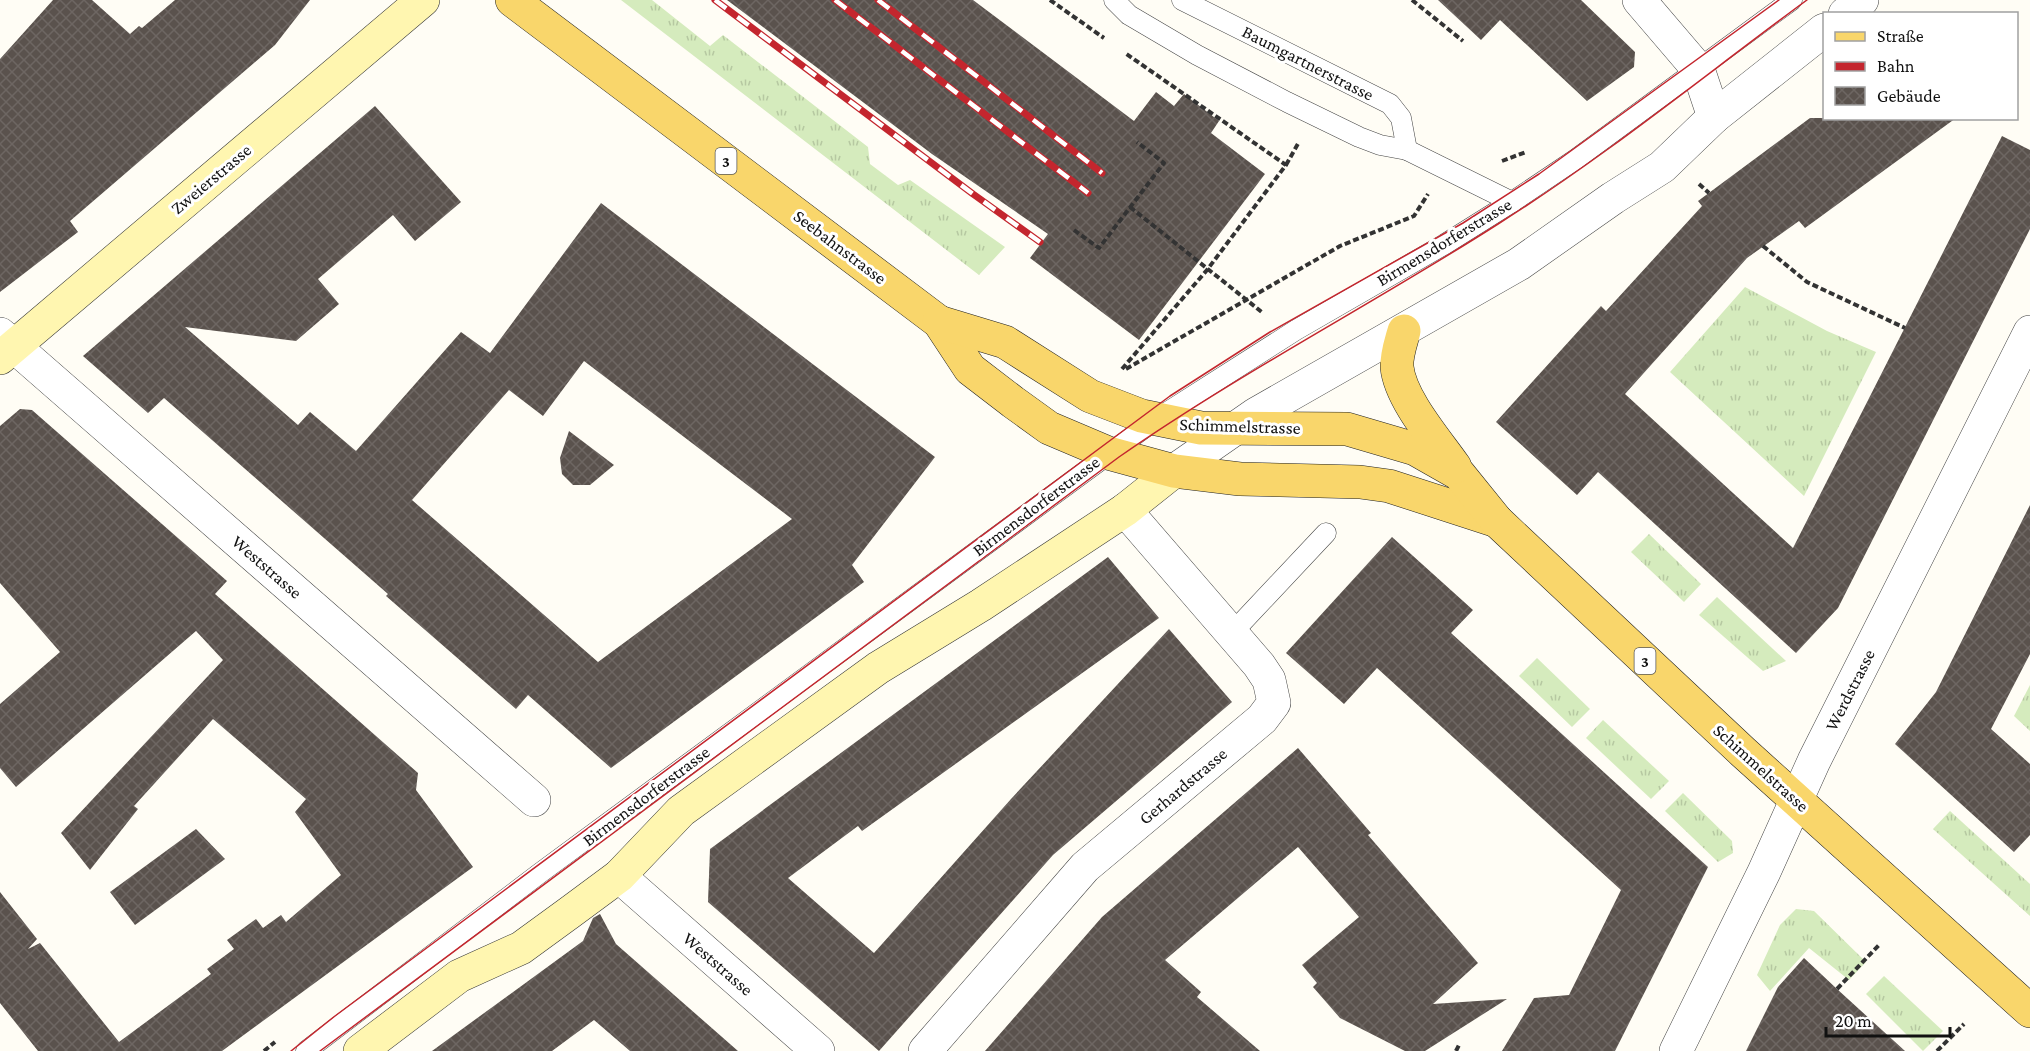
<svg xmlns="http://www.w3.org/2000/svg" width="2030" height="1051" font-family="'Crimson Pro',serif">
	<defs>
		<pattern id="grass-tufts" width="24" height="20" patternUnits="userSpaceOnUse" patternTransform="scale(1.5)"><rect width="24" height="20" fill="#d5ebbd"/><path d="M3 7l-1-3M5 7V3M7 7l1-3M15 17l-1-3M17 17v-4M19 17l1-3" fill="none" stroke="#b6c8a1"/></pattern>
		<pattern id="building-cross-hatch" width="8" height="8" patternUnits="userSpaceOnUse" patternTransform="scale(1.5)"><rect width="8" height="8" fill="#5a524d"/><path d="M0 0l8 8M0 8l8-8" fill="none" stroke="#6d6662"/></pattern>
	</defs>
	<rect width="100%" height="100%" fill="#fffdf5"/>
	<!-- grass -->
	<g fill="url(#grass-tufts)">
		<polygon points="621,0 652,0 710,46 723,35 868,147 870,164 898,185 910,180 1005,247 979,275"/>
		<polygon points="1745,287 1827,331 1876,352 1804,496 1670,372"/>
		<polygon points="1649,534 1701,584 1684,602 1631,552"/>
		<polygon points="1717,597 1786,661 1763,671 1699,615"/>
		<polygon points="1537,658 1590,709 1572,727 1519,676"/>
		<polygon points="2030,685 2030,731 2014,716"/>
		<polygon points="1603,720 1669,781 1651,799 1586,738"/>
		<polygon points="1683,793 1732,841 1733,853 1718,862 1665,811"/>
		<polygon points="1950,811 2030,884 2030,916 1933,829"/>
		<polygon points="1796,909 1814,911 1866,962 1849,980 1809,948 1770,991 1757,975 1780,925"/>
		<polygon points="1884,976 1943,1031 1923,1051 1866,994"/>
	</g>
	<!-- building -->
	<g fill="url(#building-cross-hatch)" fill-rule="evenodd">
		<polygon points="53,0 92,0 130,34 139,26 142,28 175,0 310,0 275,45 70,221 78,232 0,292 0,59"/>
		<polygon points="727,0 973,0 1134,121 1156,92 1174,106 1184,94 1219,121 1211,133 1265,174 1139,340 1030,258 1048,234 932,154"/>
		<polygon points="1438,0 1581,0 1635,52 1634,67 1587,101 1500,20 1481,40"/>
		<path d="M375,106L461,202L415,241L393,215L318,279L339,304L296,341L185,327L298,425L310,412L356,451L461,332L490,353L601,203L935,457L852,565L864,582L611,768L528,695L516,709L386,596L388,594L164,398L148,413L83,356ZM584,361L792,519L598,662L412,500L509,390L543,416Z"/>
		<polygon points="1810,118 1956,118 1805,228 1799,221 1747,258 1625,394 1793,548 2002,136 2030,150 2030,229 1838,608 1796,653 1598,472 1577,495 1496,422 1601,306 1606,311 1702,206 1698,201"/>
		<polygon points="20,409 32,410 227,581 215,594 418,773 416,790 473,867 222,1051 38,1051 0,1003 0,892 37,939 28,949 40,943 119,1042 211,974 207,969 234,949 227,940 256,919 263,928 281,915 286,922 341,875 295,812 306,799 213,719 134,806 138,809 90,870 61,833 223,660 196,631 16,787 0,768 0,704 60,652 0,583 0,426"/>
		<polygon points="569,431 614,465 590,485 573,485 562,474 560,458"/>
		<polygon points="2030,505 2030,654 1991,729 2030,764 2030,835 2014,852 1895,744 1936,692"/>
		<polygon points="1392,537 1473,610 1451,633 1708,867 1615,1051 1502,1051 1534,998 1569,995 1621,890 1377,668 1344,704 1286,653"/>
		<polygon points="1108,557 1159,618 862,831 858,826 788,878 874,953 1011,799 1169,629 1232,702 1053,855 879,1051 708,902 710,849"/>
		<polygon points="1298,748 1371,833 1368,835 1478,963 1433,1004 1507,999 1425,1051 1405,1051 1340,1018 1313,987 1317,983 1302,965 1359,917 1298,847 1165,960 1201,992 1197,997 1260,1051 985,1051 1102,917"/>
		<polygon points="196,829 225,859 135,925 110,892"/>
		<polygon points="600,914 616,944 738,1051 630,1051 594,1020 552,1051 432,1051 583,941 593,918"/>
		<polygon points="1804,958 1837,989 1905,1051 1746,1051 1778,987"/>
	</g>
	<g fill="none" stroke-linecap="round" stroke-linejoin="round">
		<!-- service casing -->
		<g stroke="#444" stroke-width="21">
			<g id="service">
				<polyline points="1114,0 1129,15 1197,55 1287,102 1359,137 1380,145 1407,150 1512,202"/>
				<polyline points="1182,0 1390,104 1401,118 1407,150"/>
				<polyline points="1232,633 1326,533"/>
				<polyline points="306,1051 540,873 1155,420 1296,330 1445,244 1512,202 1576,159 1792,0"/>
			</g>
		</g>
		<!-- minor casing -->
		<g stroke="#444" stroke-width="34">
			<g id="minor">
				<polyline points="1639,0 1698,69 1714,117"/>
				<polyline points="0,334 534,800"/>
				<polyline points="619,876 818,1051"/>
				<polyline points="925,1051 1085,867 1262,719 1274,703 1269,680 1259,665 1125,510"/>
				<polyline points="1676,1051 1764,872 1814,761 2030,332"/>
			</g>
		</g>
		<!-- tertiary casing -->
		<g stroke="#444" stroke-width="34">
			<g id="tertiary">
				<polyline points="1845,14 1862,0"/>
				<polyline points="1174,471 1256,414 1519,264 1613,198 1662,167 1714,117 1824,30"/>
			</g>
		</g>
		<!-- secondary casing -->
		<g stroke="#333" stroke-width="34">
			<g id="secondary">
				<polyline points="0,358 423,0"/>
				<polyline points="360,1051 459,976 521,948 569,913 619,876 681,811 878,668 981,605 1125,510 1174,471"/>
			</g>
		</g>
		<!-- primary casing -->
		<g stroke="#222" stroke-width="34">
			<g id="primary">
				<polyline points="512,0 939,322 970,369 1013,402 1049,428 1108,453 1174,471 1240,479 1360,482 1389,486 1497,521"/>
				<polyline points="939,322 1005,342 1090,396 1142,416 1201,428 1347,429 1415,449 1459,474 1497,521 1743,752 2030,1011"/>
				<path d="M1404,331C1401,342 1396,356 1397,367C1400,399 1437,441 1455,467"/>
			</g>
		</g>
		<!-- path -->
		<g stroke="#333" stroke-width="4" stroke-dasharray="6 3" stroke-linecap="butt">
			<polyline points="1050,0 1104,38"/>
			<polyline points="1412,0 1463,41"/>
			<polyline points="1502,161 1526,152"/>
			<polyline points="1286,165 1299,142"/>
			<polyline points="1699,184 1709,193"/>
			<polyline points="1130,207 1263,313"/>
			<polyline points="1074,230 1099,248 1164,163 1137,142"/>
			<polyline points="1763,246 1807,282 1905,328"/>
			<polyline points="1122,369 1207,270 1286,165 1125,53"/>
			<polyline points="1126,369 1340,246 1414,216 1428,194"/>
			<polyline points="1837,989 1879,945"/>
			<polyline points="264,1051 275,1042"/>
			<polyline points="1456,1051 1459,1045"/>
			<polyline points="1937,1051 1964,1024"/>
		</g>
		<!-- service -->
		<use href="#service" stroke="#fff" stroke-width="20"/>
		<!-- minor -->
		<use href="#minor" stroke="#fff" stroke-width="33"/>
		<!-- tertiary -->
		<use href="#tertiary" stroke="#fff" stroke-width="33"/>
		<!-- secondary -->
		<use href="#secondary" stroke="#fff6b0" stroke-width="33"/>
		<!-- primary -->
		<use href="#primary" stroke="#f9d66b" stroke-width="33"/>
		<!-- tram -->
		<g stroke="#c4262e" stroke-width="1.5">
			<polyline points="291,1051 335,1016 1170,396 1270,332 1463,223 1539,174 1779,0"/>
			<path d="M320,1051L1119,457C1241,372 1373,304 1498,224C1606,156 1705,75 1807,0"/>
		</g>
		<!-- rail casing -->
		<g stroke="#c4262e" stroke-width="7">
			<g id="rail">
				<polyline points="715,0 973,194 1040,242"/>
				<polyline points="835,0 1088,193"/>
				<polyline points="878,0 1102,173"/>
			</g>
		</g>
		<!-- rail -->
		<use href="#rail" stroke="#fff" stroke-width="4.5" stroke-dasharray="14" stroke-linecap="butt"/>
	</g>
	<g text-anchor="middle" stroke-width="6" stroke-linejoin="round" paint-order="stroke">
		<!-- shield labels -->
		<g fill="#fff" stroke="#585858" stroke-width="1.5">
			<rect x="715.5" y="148" width="21" height="26" rx="4.5"/>
			<rect x="1634.5" y="648" width="21" height="26" rx="4.5"/>
		</g>
		<g font-size="16" font-weight="bold" fill="#111">
			<text x="726" y="167">3</text>
			<text x="1645" y="667">3</text>
		</g>
		<!-- street labels -->
		<g font-size="18" fill="#111" stroke="#fff">
			<text transform="translate(1308 63) rotate(27)" y="6">Baumgartnerstrasse</text>
			<text transform="translate(211 179) rotate(-40)" y="6">Zweierstrasse</text>
			<text transform="translate(1444 242) rotate(-31)" y="6">Birmensdorferstrasse</text>
			<text transform="translate(840 247) rotate(37)" y="6">Seebahnstrasse</text>
			<text transform="translate(1240 426) rotate(2)" y="6">Schimmelstrasse</text>
			<text transform="translate(1036 506) rotate(-37)" y="6">Birmensdorferstrasse</text>
			<text transform="translate(267 567) rotate(41)" y="6">Weststrasse</text>
			<text transform="translate(1850 690) rotate(-63)" y="6">Werdstrasse</text>
			<text transform="translate(1761 768) rotate(42)" y="6">Schimmelstrasse</text>
			<text transform="translate(1183 786) rotate(-40)" y="6">Gerhardstrasse</text>
			<text transform="translate(646 796) rotate(-37)" y="6">Birmensdorferstrasse</text>
			<text transform="translate(718 964) rotate(41)" y="6">Weststrasse</text>
		</g>
	</g>
	<!-- legend -->
	<rect x="1823" y="12" width="195" height="108" fill="#ffffff" stroke="#a0a0a0" stroke-width="1.5"/>
	<rect x="1835" y="32" width="30" height="9" fill="#f9d66b" stroke="#a0a0a0" stroke-width="1.5"/>
	<text x="1877" y="42" font-size="18" fill="#111111">Straße</text>
	<rect x="1835" y="62" width="30" height="9" fill="#c4262e" stroke="#a0a0a0" stroke-width="1.5"/>
	<text x="1877" y="72" font-size="18" fill="#111111">Bahn</text>
	<rect x="1835" y="87" width="30" height="18" fill="url(#building-cross-hatch)" stroke="#a0a0a0" stroke-width="1.5"/>
	<text x="1877" y="102" font-size="18" fill="#111111">Gebäude</text>
	<!-- scale -->
	<path d="M1826 1027v9h124v-9" fill="none" stroke="#111111" stroke-width="3"/>
	<text x="1835" y="1027" font-size="18" fill="#111111" stroke="#ffffff" stroke-width="4.5" paint-order="stroke">20 m</text>
</svg>
